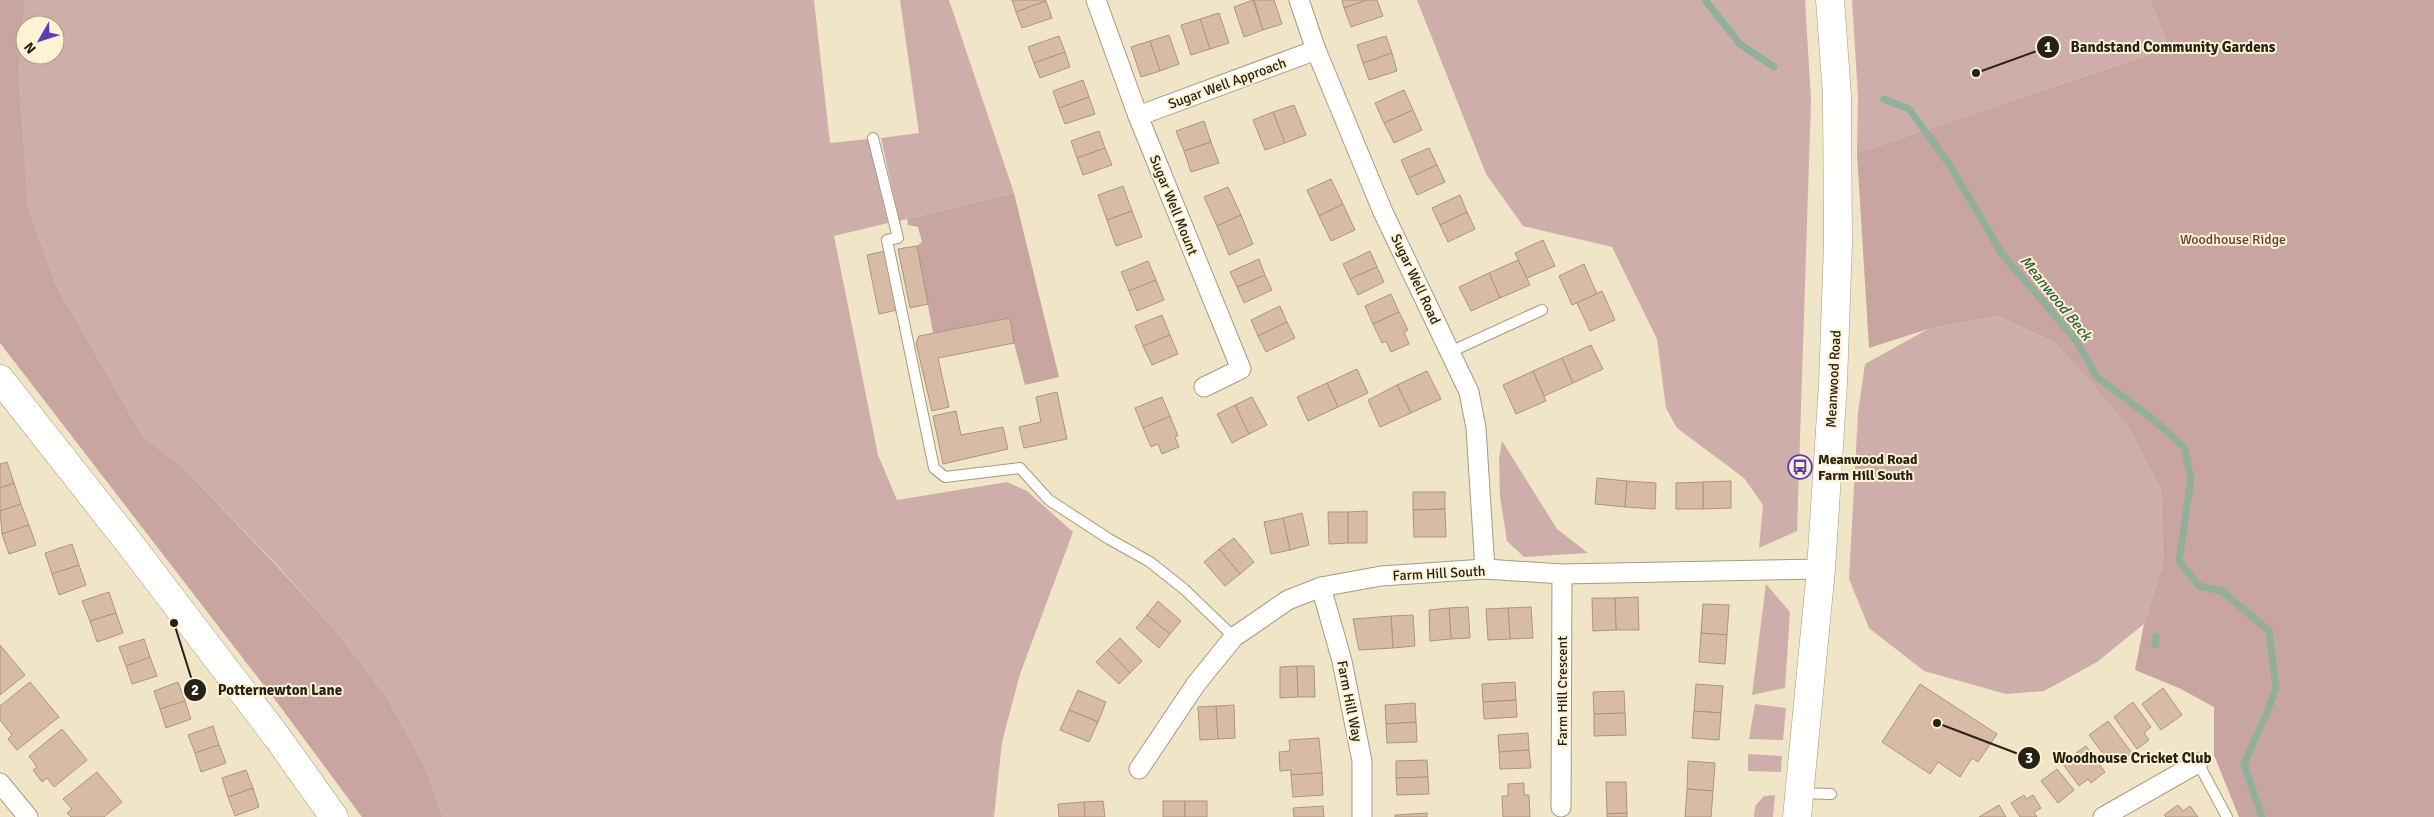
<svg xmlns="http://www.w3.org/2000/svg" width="2434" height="817" font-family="Signika,sans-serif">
	<rect width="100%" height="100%" fill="#f0e5c6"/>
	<!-- green -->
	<g fill="#cdaeab" fill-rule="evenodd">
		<path d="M25,0H814L830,143L868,139L888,223L834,236L878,455L897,500L1007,482L1027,491L1073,532L1020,674L1002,742L994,817H443L424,765L386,696L336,631L276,564L182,466L143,437L56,285L28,206L19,72ZM25,25H55V55H25Z"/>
		<polygon points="900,0 949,0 1014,193 899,221 881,138 919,133"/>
		<polygon points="1417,0 1805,0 1811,100 1797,531 1759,548 1763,505 1744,478 1677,428 1666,408 1657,339 1612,247 1523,226 1486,174"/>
		<polygon points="1852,0 2150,0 2169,48 1857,153 1858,97"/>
		<polygon points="1998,316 2055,343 2089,378 2128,427 2161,489 2163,564 2144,624 2097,662 2044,691 2006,694 1924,671 1869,628 1849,579 1858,413 1865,364 1928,329"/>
		<polygon points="1502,441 1557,529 1588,553 1524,557 1507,541 1500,496 1499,459"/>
		<polygon points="1766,584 1790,612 1785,688 1752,695"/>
		<polygon points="1755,704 1786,708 1783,740 1749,739"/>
		<polygon points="1748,754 1782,756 1781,772 1748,771"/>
		<polygon points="1775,795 1773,817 1754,817 1755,806 1764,796"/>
	</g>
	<!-- forest -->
	<g fill="#c9a5a1">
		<polygon points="0,0 25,0 19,72 28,206 56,285 143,437 182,466 276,565 336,631 386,696 424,765 443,817 362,817 279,705 0,343"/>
		<polygon points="2150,0 2434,0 2434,817 2239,817 2214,755 2214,707 2179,688 2135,670 2144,624 2163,564 2161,489 2128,427 2089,379 2055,343 1998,316 1928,329 1869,348 1857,153 2169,48"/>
		<polygon points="1014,193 1059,377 1025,385 1014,343 1010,318 933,333 917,246 922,242 918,227 908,225 907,219"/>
	</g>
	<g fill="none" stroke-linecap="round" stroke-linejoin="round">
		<!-- stream -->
		<g stroke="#91af9b" stroke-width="7">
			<polyline points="1705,0 1740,44 1774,67"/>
			<polyline points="1884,99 1909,109 1951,167 2002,254 2076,340 2097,377 2150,417 2184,447 2191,478 2179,561 2199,586 2222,591 2269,631 2276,687 2268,710 2244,764 2262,817"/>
			<polyline points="2155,645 2156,636"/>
		</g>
	</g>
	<!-- building -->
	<g fill="#d7bba6" stroke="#ae9480">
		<polygon points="1012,0 1045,0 1046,1 1016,12"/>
		<polygon points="1253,0 1263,30 1244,37 1234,7"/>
		<polygon points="1254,0 1274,0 1282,24 1263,30"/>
		<polygon points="1342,0 1367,0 1344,8"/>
		<polygon points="1367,0 1377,0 1383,16 1351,27 1344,8"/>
		<polygon points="1046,1 1052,18 1022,28 1016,12"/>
		<polygon points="1219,13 1229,43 1210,49 1200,19"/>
		<polygon points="1200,19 1210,49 1191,55 1181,25"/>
		<polygon points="1169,35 1179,64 1160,71 1150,41"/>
		<polygon points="1059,36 1065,52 1034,63 1028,47"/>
		<polygon points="1386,36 1392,53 1363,63 1357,45"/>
		<polygon points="1150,41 1160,71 1141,77 1131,47"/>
		<polygon points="1065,52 1070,67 1040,78 1034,63"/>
		<polygon points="1392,53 1397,71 1369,80 1363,63"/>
		<polygon points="1083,80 1089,97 1059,108 1053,91"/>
		<polygon points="1404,90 1413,110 1384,123 1375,103"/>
		<polygon points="1089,97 1095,114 1065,124 1059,108"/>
		<polygon points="1294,105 1306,135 1285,143 1273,112"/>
		<polygon points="1413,110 1422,130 1394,143 1384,123"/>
		<polygon points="1273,112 1285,143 1265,150 1253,120"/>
		<polygon points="1204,121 1211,142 1184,151 1176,131"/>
		<polygon points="1099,131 1105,148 1077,158 1071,141"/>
		<polygon points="1211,142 1219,163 1191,172 1184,151"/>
		<polygon points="1105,148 1112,165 1083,175 1077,158"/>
		<polygon points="1429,148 1437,165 1409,178 1401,160"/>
		<polygon points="1437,165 1445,182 1417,195 1409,178"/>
		<polygon points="1331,179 1343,204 1319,216 1307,190"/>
		<polygon points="1123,186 1132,211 1107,220 1098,195"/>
		<polygon points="1228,187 1241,215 1217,226 1204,197"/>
		<polygon points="1460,195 1467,212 1440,225 1432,208"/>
		<polygon points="1343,204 1355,230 1331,241 1319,216"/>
		<polygon points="1132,211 1142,237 1116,246 1107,220"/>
		<polygon points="1467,212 1475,229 1448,242 1440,225"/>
		<polygon points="1241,215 1253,244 1229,255 1217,226"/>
		<polygon points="1543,240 1555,266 1527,278 1515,253"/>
		<polygon points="917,246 928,304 910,308 898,249"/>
		<polygon points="885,251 897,310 879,314 867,255"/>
		<polygon points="1370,251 1377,267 1350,279 1343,264"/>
		<polygon points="1259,259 1265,275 1237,287 1230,272"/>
		<polygon points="1518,260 1530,285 1500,298 1489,273"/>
		<polygon points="1148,261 1156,280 1129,291 1121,272"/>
		<polygon points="1584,264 1597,294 1572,305 1559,276"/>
		<polygon points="1377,267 1384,282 1358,295 1350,279"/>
		<polygon points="1489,273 1500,298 1471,311 1459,287"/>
		<polygon points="1265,275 1272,290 1244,303 1237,287"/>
		<polygon points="1156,280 1164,300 1137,311 1129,291"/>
		<polygon points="1602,291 1615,320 1590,331 1577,303"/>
		<polygon points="1391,294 1399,312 1373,324 1365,306"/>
		<polygon points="1280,306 1287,322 1258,336 1251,320"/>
		<polygon points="1399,312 1408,330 1404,332 1409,344 1391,352 1386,341 1382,343 1373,324"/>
		<polygon points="1162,315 1170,335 1143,346 1135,326"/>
		<polygon points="1010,318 1014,343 938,358 949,407 932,411 916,343 919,336"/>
		<polygon points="1287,322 1295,338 1266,352 1258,336"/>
		<polygon points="1170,335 1178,354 1152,365 1143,346"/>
		<polygon points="1591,345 1603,369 1573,383 1562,358"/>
		<polygon points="1562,358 1573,383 1544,396 1533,371"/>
		<polygon points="1357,369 1368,393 1338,407 1327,383"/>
		<polygon points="1427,371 1441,399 1411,413 1397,385"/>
		<polygon points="1533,371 1546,401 1516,414 1503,385"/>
		<polygon points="1327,383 1338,407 1308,421 1297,397"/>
		<polygon points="1397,385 1411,413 1380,427 1368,400"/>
		<polygon points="1057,392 1067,439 1024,448 1019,427 1041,422 1036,397"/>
		<polygon points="1162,397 1170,416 1143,428 1135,408"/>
		<polygon points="1252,397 1267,425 1249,434 1235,405"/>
		<polygon points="1235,405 1249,434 1232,443 1217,414"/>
		<polygon points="956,411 961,435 1003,427 1008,449 943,464 933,416"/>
		<polygon points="1170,416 1178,436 1175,437 1179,447 1162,454 1158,444 1151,447 1143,428"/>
		<polygon points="7,462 14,483 0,488 0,464"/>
		<polygon points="1597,478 1627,481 1625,507 1595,504"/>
		<polygon points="1627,481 1656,483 1655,509 1625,507"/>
		<polygon points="1731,481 1731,508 1703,509 1703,482"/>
		<polygon points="1703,482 1703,509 1676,509 1676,483"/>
		<polygon points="14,483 21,504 0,511 0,488"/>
		<polygon points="1413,492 1445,492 1445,509 1413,510"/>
		<polygon points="21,504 29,525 2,534 0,511"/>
		<polygon points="1445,509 1446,537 1414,537 1413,510"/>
		<polygon points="1367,511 1367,543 1348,543 1348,512"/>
		<polygon points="1328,512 1348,512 1348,543 1329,544"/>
		<polygon points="1302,513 1309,545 1290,550 1283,518"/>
		<polygon points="1283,518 1290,550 1271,554 1264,522"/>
		<polygon points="29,525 36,545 9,554 2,534"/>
		<polygon points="1234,538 1254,562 1240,574 1219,549"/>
		<polygon points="72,544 79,565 52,574 45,553"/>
		<polygon points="1219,549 1240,574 1225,586 1204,562"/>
		<polygon points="79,565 86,585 59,595 52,574"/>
		<polygon points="109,592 116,613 90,621 82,601"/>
		<polygon points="1638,597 1639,630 1616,630 1615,598"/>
		<polygon points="1592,598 1615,598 1616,630 1593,631"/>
		<polygon points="1158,601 1181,621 1170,634 1147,615"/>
		<polygon points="1703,604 1729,605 1727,635 1701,633"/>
		<polygon points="1468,607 1470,638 1451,639 1449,608"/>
		<polygon points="1531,607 1533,638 1510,639 1508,608"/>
		<polygon points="1449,608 1451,639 1430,641 1429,610"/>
		<polygon points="1508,608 1510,639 1488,640 1486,609"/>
		<polygon points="116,613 123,633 97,642 90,621"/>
		<polygon points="1147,615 1170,634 1159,648 1136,628"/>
		<polygon points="1413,615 1415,646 1393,648 1391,616"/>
		<polygon points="1391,616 1393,648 1359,650 1353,619"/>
		<polygon points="1701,633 1727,635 1725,664 1699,662"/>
		<polygon points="1120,638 1142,661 1130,673 1108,650"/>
		<polygon points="144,639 150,657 126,666 119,647"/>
		<polygon points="0,645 25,675 0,695"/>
		<polygon points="1108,650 1130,673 1119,684 1096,662"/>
		<polygon points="150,657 157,676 132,684 126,666"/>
		<polygon points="1297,666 1298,697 1280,698 1280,667"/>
		<polygon points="1297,666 1314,666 1315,697 1298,697"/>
		<polygon points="30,682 59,717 17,750 8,739 12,735 0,720 0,706"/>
		<polygon points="178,682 185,701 160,709 154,691"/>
		<polygon points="1515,682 1516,700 1483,702 1482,684"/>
		<polygon points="1696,684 1723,686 1721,713 1694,711"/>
		<polygon points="1920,684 1997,734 1978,762 1972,758 1960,777 1938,762 1930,774 1882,742"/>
		<polygon points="2163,688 2182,715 2161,730 2142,704"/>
		<polygon points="1078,690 1106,702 1098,722 1069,710"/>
		<polygon points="1624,691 1625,713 1594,714 1593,692"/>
		<polygon points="1516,700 1517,717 1484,719 1483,702"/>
		<polygon points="185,701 191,719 166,728 160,709"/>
		<polygon points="2133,702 2151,727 2144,733 2149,740 2137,749 2114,717"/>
		<polygon points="1415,703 1416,722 1386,724 1385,705"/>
		<polygon points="1234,705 1235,738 1218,739 1216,706"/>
		<polygon points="1216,706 1218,739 1200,740 1198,707"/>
		<polygon points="1069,710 1098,722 1089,742 1060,730"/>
		<polygon points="1694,711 1721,713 1719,740 1692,738"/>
		<polygon points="1625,713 1626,735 1594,736 1594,714"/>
		<polygon points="2108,721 2132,753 2118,763 2113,756 2108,760 2089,735"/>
		<polygon points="1416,722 1417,742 1387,743 1386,724"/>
		<polygon points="213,726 219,745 195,753 188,735"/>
		<polygon points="62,729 87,760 54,787 47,778 42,782 33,770 37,767 29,756"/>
		<polygon points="1528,733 1529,750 1499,752 1498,735"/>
		<polygon points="1319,738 1322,773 1291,775 1291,770 1280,771 1279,752 1290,751 1289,740"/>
		<polygon points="219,745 226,763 201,772 195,753"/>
		<polygon points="2086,746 2105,772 2091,783 2088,779 2079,786 2062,763"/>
		<polygon points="1529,750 1531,768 1500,769 1499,752"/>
		<polygon points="1427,760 1428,777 1396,778 1396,761"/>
		<polygon points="1688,761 1715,763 1713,791 1687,789"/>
		<polygon points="2057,769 2074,790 2058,803 2041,781"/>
		<polygon points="246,770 253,788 228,797 222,778"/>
		<polygon points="97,772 122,802 104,817 71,817 67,813 72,809 63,799"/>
		<polygon points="1322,773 1323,795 1293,797 1291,775"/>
		<polygon points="1428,777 1429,794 1397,795 1396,778"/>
		<polygon points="1606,782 1626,782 1627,813 1607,814"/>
		<polygon points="1524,783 1524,795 1529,795 1530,817 1503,817 1502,796 1508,796 1508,784"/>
		<polygon points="253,788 259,807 235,816 228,797"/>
		<polygon points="1687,789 1713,791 1711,817 1685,817"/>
		<polygon points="2024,795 2026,799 2033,795 2041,808 2034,812 2037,817 2020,817 2011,803"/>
		<polygon points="1103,801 1105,817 1085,817 1084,802"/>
		<rect x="1163" y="801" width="22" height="16"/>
		<rect x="1185" y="801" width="22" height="16"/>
		<polygon points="1084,802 1085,817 1059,817 1058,804"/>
		<polygon points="1999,805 2006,817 1979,817"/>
		<polygon points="2178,805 2183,811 2190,806 2198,817 2166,817 2164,815"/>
		<polygon points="1323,806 1324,817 1294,817 1293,808"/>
		<polygon points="1427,813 1427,817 1395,817 1395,815"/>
		<polygon points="1627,813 1627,817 1607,817 1607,814"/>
	</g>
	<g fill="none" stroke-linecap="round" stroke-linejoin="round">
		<!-- lane casing -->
		<g stroke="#a69b7f" stroke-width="12">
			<g id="lane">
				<polyline points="873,138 898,238 887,240 934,468 945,477 1020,468 1049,500 1109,539 1150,562 1184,589 1234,637"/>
				<polyline points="1450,352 1542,310"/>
				<polyline points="2198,763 2227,817"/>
				<polyline points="1801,793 1831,794"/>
			</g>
		</g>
		<!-- street casing -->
		<g stroke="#a69b7f" stroke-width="21">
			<g id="street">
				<polyline points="1096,0 1138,116 1241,369 1204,387"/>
				<polyline points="1299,0 1316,50 1383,212 1469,392 1476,428 1485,569"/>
				<polyline points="1138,116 1316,50"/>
				<polyline points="1321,587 1342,661 1362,761 1362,817"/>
				<polyline points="1139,769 1196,684 1234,637 1288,600 1321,587 1381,576 1485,569 1562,574 1821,569"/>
				<polyline points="0,783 28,817"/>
				<polyline points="1561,807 1562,574"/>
				<polyline points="2103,817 2198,763"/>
			</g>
		</g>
		<!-- secondary casing -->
		<g stroke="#a69b7f" stroke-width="29">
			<g id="secondary">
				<polyline points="0,379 130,544 277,737 334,817"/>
				<polyline points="1797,817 1821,569 1833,383 1838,243 1837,95 1830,0"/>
			</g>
		</g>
		<!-- lane -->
		<use href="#lane" stroke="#fff" stroke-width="10"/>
		<!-- street -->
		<use href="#street" stroke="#fff" stroke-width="19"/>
		<!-- secondary -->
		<use href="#secondary" stroke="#fff" stroke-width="28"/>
	</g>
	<!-- icons -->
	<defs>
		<g id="bus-ring" transform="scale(1.25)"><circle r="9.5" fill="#fdf2d3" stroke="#583db5" stroke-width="1.5"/><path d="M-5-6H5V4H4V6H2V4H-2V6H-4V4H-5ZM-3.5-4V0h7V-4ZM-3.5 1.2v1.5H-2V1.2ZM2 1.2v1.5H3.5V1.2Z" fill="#583db5"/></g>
	</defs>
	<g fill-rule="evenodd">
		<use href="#bus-ring" x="1800" y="467"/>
	</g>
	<g text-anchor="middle" stroke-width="4" stroke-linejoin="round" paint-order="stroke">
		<!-- street labels -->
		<g font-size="14" fill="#262216" stroke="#fdf2d3">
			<text transform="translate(1227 83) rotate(-20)" y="5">Sugar Well Approach</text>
			<text transform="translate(1174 205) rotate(68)" y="5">Sugar Well Mount</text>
			<text transform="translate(1416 279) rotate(65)" y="5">Sugar Well Road</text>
			<text transform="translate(1833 379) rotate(-87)" y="5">Meanwood Road</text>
			<text transform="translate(1439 573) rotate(-3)" y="5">Farm Hill South</text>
			<text transform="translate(1562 691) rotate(-90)" y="5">Farm Hill Crescent</text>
			<text transform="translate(1350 701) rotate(79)" y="5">Farm Hill Way</text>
		</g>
		<!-- park labels -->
		<g font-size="14" fill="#6b3834" stroke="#fdf2d3">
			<text x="2233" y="244">Woodhouse Ridge</text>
		</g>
		<!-- poi labels -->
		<g font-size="14" font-weight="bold" fill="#262216" stroke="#fdf2d3" text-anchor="start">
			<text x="1818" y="464">Meanwood Road<tspan x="1818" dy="16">Farm Hill South</tspan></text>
		</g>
		<!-- water labels -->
		<g font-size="15" font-style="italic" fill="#2c5e41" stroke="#fdf2d3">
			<text transform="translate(2056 298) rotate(51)" y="5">Meanwood Beck</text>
		</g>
	</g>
	<!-- callouts -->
	<path fill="none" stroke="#262216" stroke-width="2" d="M1976 73L2048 47M174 623L195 690M1937 723L2029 758"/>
	<g fill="#262216" stroke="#fdf2d3" stroke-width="2">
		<circle cx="1976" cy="73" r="5"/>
		<circle cx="174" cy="623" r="5"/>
		<circle cx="1937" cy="723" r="5"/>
		<circle cx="2048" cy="47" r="12"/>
		<circle cx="195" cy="690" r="12"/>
		<circle cx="2029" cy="758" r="12"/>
	</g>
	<g font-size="15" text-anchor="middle" font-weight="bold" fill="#fff">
		<text x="2048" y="52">1</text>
		<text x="195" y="695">2</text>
		<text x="2029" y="763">3</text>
	</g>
	<g font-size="15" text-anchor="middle" font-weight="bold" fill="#262216" stroke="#fdf2d3" stroke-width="4" stroke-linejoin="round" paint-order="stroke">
		<text x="2173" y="52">Bandstand Community Gardens</text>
		<text x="280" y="695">Potternewton Lane</text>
		<text x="2132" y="763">Woodhouse Cricket Club</text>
	</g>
	<!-- north arrow -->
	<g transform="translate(40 40) rotate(231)"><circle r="24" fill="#fdf2d3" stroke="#a79f87"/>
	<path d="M0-4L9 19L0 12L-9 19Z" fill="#583db5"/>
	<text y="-8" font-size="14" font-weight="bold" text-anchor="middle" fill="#262216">N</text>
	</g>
</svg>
